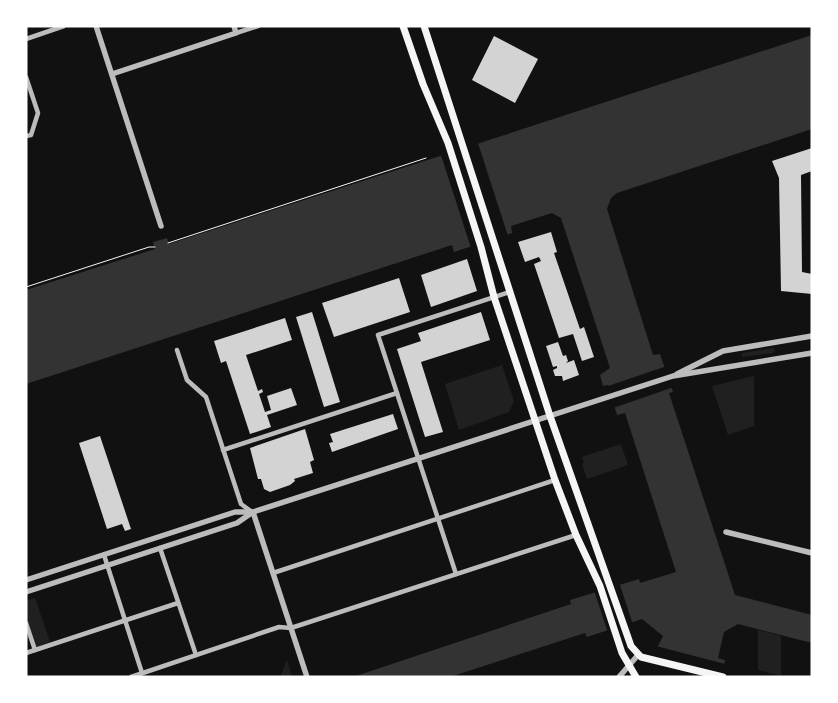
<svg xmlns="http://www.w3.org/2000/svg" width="838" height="703" font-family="Signika,sans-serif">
	<rect width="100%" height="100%" fill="#111"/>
	<!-- green -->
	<g fill="#202020">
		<polygon points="773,348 775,350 773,353 742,357 742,353"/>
		<polygon points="502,365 514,401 509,412 459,430 445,384"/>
		<polygon points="754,376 754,426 728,435 712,386"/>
		<polygon points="621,444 628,465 587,479 582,464 584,463 582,457"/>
		<polygon points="35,598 50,642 36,647 26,615 26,601"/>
		<polygon points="758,630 781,636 781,676 758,670"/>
		<polygon points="287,660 292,677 280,677"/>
	</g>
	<!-- water -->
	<polygon fill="#333" points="812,35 812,129 617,193 611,198 607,209 653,355 660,354 673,392 669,393 735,595 812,615 812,643 738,624 724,632 718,658 725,660 724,666 656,650 663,636 642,619 587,637 585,633 450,677 353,677 571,604 570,600 639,579 640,583 676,572 625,413 617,415 608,385 603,386 600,375 610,368 561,218 552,213 511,226 512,233 454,252 452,245 26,384 26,290 155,249 153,242 167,238 169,244"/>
	<!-- pier -->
	<g fill="#111">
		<polygon points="477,140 508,236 471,248 440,152"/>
		<polygon points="667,366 674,387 613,408 605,387"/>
		<polygon points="619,582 633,625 608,633 594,590"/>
		<polygon points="656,646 729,665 728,677 648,677"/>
	</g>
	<!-- building -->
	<g fill="#d3d3d3">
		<polygon points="494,36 538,59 515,103 472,80"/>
		<polygon points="812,148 812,171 801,175 802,272 812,274 812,294 781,291 779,178 772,161"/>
		<polygon points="551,232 557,252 554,253 580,329 584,327 594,357 582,361 573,334 559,338 534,264 541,261 539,257 525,262 518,242"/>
		<polygon points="467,259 477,291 431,307 421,275"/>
		<polygon points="399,278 410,312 334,337 322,303"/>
		<polygon points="312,312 340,402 324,407 296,317"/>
		<polygon points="481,312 490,340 421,362 443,432 425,437 397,349 421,341 418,333"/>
		<polygon points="285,318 292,340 246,355 258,391 262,389 263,392 259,394 265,412 271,410 267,396 291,388 297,405 267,415 271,427 250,434 226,361 221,363 214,341"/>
		<polygon points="558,342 563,356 566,355 568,361 566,363 574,360 579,375 563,381 562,376 555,376 553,370 557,368 557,366 553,367 546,346"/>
		<polygon points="393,414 398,429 332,452 329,443 333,442 330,434"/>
		<polygon points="305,429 314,460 310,462 313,473 294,479 295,481 290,485 270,492 264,489 261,479 258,479 250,448"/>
		<polygon points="100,436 131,529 125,531 122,524 107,529 79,443"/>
	</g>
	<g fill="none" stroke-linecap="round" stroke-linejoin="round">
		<!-- path -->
		<g stroke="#f5f5f5" stroke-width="1">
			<polyline points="168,243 426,158"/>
			<polyline points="26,287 149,247 155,247"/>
		</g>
		<!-- minor -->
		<g stroke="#bcbcbc" stroke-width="4.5">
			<polyline points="236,33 258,26"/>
			<polyline points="26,39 64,26"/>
			<polyline points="26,77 38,113 31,135 26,136"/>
			<polyline points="177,350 187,380 206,397 241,504 252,512"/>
			<polyline points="223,450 397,393"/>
			<polyline points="160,548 196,655"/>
			<polyline points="104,555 142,673"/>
			<polyline points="273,573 555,480"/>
			<polyline points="456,574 378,335 510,292"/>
			<polyline points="26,623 35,650"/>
			<polyline points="26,653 178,603"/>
			<polyline points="131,677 279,627 291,628 576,535"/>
		</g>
		<!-- tertiary -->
		<g stroke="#bcbcbc" stroke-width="5.5">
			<polyline points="96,26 161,226"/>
			<polyline points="112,74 236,33 234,26"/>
			<polyline points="677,374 723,351 812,336"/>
			<polyline points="253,512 307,677"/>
			<polyline points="726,532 812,553"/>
			<polyline points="26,580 235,512 253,512"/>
			<polyline points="26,592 237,523 253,512 673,376 812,353"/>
			<polyline points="619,677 638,655"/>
		</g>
		<!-- primary -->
		<g stroke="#f5f5f5" stroke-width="7">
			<polyline points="403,26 423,84 448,143 481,247 494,297 555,480 576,535 600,586 622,653 636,677"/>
			<polyline points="424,26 550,416 631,646 641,657 723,677"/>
		</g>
	</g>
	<!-- border -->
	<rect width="838" height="703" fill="none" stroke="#ffffff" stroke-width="55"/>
</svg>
